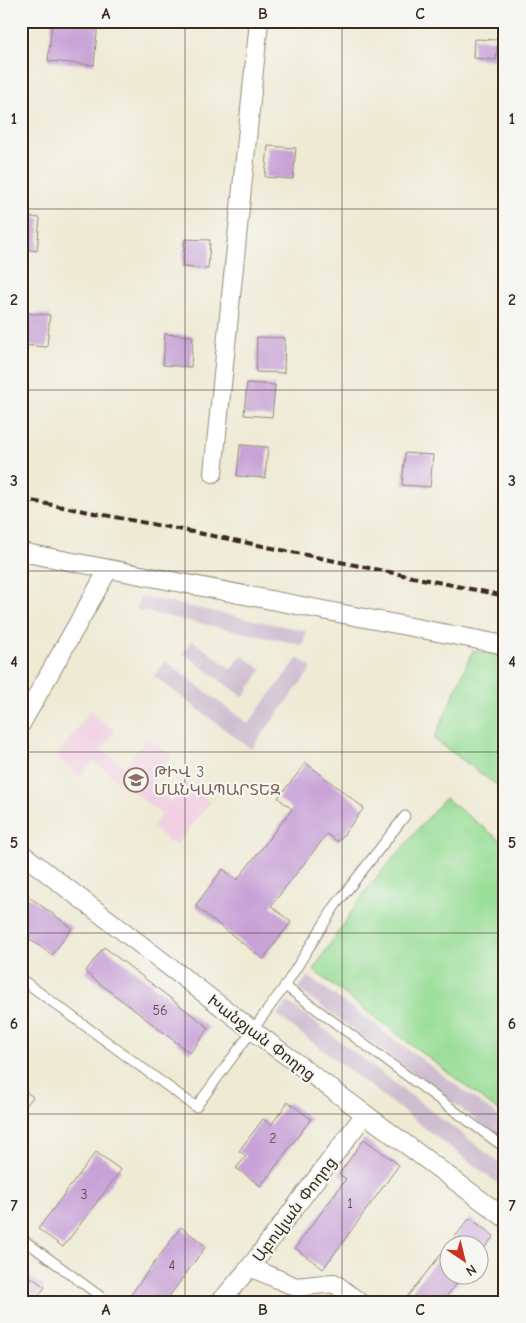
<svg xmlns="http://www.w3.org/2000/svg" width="526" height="1323" font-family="'Comic Neue','Noto Sans Armenian',sans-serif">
	<rect width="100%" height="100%" fill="#f6f6f2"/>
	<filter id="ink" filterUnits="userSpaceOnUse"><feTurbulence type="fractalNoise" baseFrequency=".02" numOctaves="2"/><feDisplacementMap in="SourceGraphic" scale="10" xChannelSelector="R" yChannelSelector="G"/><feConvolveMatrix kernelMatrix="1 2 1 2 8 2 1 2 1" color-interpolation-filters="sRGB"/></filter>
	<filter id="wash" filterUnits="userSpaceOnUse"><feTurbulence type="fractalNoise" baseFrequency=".0096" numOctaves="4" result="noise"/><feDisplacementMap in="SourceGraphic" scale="20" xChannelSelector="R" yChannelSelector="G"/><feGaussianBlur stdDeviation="1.12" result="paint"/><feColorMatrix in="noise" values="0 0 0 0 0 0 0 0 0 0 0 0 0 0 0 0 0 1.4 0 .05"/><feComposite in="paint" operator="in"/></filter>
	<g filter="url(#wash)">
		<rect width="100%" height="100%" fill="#eeead4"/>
		<!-- built -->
		<polygon fill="#f2cfe2" points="90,712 115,731 101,749 124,766 148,737 172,756 149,785 171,802 186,784 210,802 176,846 152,827 162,814 93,761 80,776 56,757"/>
		<!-- industrial -->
		<g fill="#cfbdd0">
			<polygon points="140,596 306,631 303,645 137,610"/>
			<polygon points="192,640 231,669 242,655 262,670 243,697 183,653"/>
			<polygon points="298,658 312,668 251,749 154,676 165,661 248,724"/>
			<polygon points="308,976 505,1121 505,1141 298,989"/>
			<polygon points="288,1002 505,1167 505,1189 277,1015"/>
		</g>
		<!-- green -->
		<g fill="#99de97" stroke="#6a845a">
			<polygon points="473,650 505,657 505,791 434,739"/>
			<polygon points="445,798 505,844 505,1116 313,970 367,889"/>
		</g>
		<g id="blocks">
			<!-- building -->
			<g fill="#c8a2d7">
				<polygon points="52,21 98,21 94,65 48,61"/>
				<polygon points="474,39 498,40 496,60 473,58"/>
				<polygon points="268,146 296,148 293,179 265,177"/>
				<polygon points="21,216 40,218 37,251 21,249"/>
				<polygon points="185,239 210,240 208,269 182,267"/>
				<polygon points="22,313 50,315 47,347 21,345"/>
				<polygon points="165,334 193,336 191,367 163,365"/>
				<polygon points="257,337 285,338 284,373 256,372"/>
				<polygon points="247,383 275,385 272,417 244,415"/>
				<polygon points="240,445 268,447 265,478 237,476"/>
				<polygon points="405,453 433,455 430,487 402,485"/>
				<polygon points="306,763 364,808 338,842 327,834 271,906 291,922 263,959 195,906 223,869 237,880 292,809 278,798"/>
				<polygon points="21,891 72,928 52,955 21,933"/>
				<polygon points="104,947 209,1028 190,1053 85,972"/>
				<polygon points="21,1088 33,1097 21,1112"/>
				<polygon points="288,1102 311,1119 261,1186 236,1168 246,1156 239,1151 263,1119 271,1125"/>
				<polygon points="364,1139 399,1165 323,1269 295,1248 346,1179 339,1174"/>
				<polygon points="96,1152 121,1170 63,1247 38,1229"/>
				<polygon points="470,1218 494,1236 478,1256 478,1246 448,1246 448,1276 463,1276 442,1302 403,1302"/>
				<polygon points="181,1227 206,1246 165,1302 135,1302 129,1297"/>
				<polygon points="21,1270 45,1287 34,1302 21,1302"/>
				<polygon points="333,1294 343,1302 327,1302"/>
			</g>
		</g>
	</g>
	<g filter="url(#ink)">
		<use href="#blocks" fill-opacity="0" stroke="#948a79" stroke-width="1"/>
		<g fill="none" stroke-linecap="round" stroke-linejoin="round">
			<!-- lane casing -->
			<g stroke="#948a79" stroke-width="11">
				<g id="lane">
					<polyline points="21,979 196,1107 285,986 335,906 405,816"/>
					<polyline points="285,986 505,1148"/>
					<polyline points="21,1238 108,1302"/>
				</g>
			</g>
			<!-- street casing -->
			<g stroke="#948a79" stroke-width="20">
				<g id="street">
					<polyline points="213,473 259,21"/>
					<polyline points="21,552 505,645"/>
					<polyline points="21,724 108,570"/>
					<polyline points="21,853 252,1030 505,1218"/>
					<polyline points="250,1267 296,1287 334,1283 359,1302"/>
					<polyline points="220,1302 250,1267 365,1114"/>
				</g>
			</g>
			<!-- lane -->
			<use href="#lane" stroke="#fff" stroke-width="9"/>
			<!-- street -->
			<use href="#street" stroke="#fff" stroke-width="18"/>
			<!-- rail -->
			<polyline stroke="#3b2a1e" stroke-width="4" stroke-dasharray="8 4" stroke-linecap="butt" points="21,499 219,537 505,596"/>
		</g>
	</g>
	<!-- grid -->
	<path fill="none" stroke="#3b2a1e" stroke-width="1" stroke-opacity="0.55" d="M185,21V1302M342,21V1302M21,209H505M21,390H505M21,571H505M21,752H505M21,933H505M21,1114H505"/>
	<!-- icons -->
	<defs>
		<g id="school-ring" transform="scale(1.25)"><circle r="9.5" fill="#f6f6f2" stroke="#8d6e63" stroke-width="1.5"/><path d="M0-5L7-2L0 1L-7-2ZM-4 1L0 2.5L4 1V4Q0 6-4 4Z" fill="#8d6e63"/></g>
	</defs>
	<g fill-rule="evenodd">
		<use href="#school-ring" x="136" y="780"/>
	</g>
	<g text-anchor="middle" stroke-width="4.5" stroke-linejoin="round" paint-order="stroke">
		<!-- number labels -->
		<g font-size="14" fill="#5e484c">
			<text x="160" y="1015">56</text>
			<text x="273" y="1143">2</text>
			<text x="84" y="1199">3</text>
			<text x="350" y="1208">1</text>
			<text x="172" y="1270">4</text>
		</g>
		<!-- education labels -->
		<g font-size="16" fill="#785e54" stroke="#f6f6f2" text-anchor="start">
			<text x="154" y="777">ԹԻՎ 3<tspan x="154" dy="18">ՄԱՆԿԱՊԱՐՏԵԶ</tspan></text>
		</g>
		<!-- street labels -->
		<g font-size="16" fill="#3b2a1e" stroke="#f6f6f2">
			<text transform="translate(262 1037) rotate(37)" y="6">Խանջյան Փողոց</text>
			<text transform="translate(294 1209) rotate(-53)" y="6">Աբովյան Փողոց</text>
		</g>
	</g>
	<!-- margin -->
	<rect width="526" height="1323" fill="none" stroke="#f6f6f2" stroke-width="55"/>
	<!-- north arrow -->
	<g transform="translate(464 1260) rotate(145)"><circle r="24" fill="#f6f6f2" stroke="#aba49d"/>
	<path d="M0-4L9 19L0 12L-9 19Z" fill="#c8321e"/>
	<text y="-8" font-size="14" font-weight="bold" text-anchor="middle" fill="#3b2a1e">N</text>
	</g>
	<rect x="28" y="28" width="470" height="1268" fill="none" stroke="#3b2a1e" stroke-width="2"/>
	<g font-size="16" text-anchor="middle" font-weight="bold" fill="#3b2a1e">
		<text x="106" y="19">A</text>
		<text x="263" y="19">B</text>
		<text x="420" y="19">C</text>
		<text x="14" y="124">1</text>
		<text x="512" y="124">1</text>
		<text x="14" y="305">2</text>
		<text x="512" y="305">2</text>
		<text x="14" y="486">3</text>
		<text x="512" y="486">3</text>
		<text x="14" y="667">4</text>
		<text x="512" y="667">4</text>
		<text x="14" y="848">5</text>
		<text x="512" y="848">5</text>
		<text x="14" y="1029">6</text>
		<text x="512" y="1029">6</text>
		<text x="14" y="1211">7</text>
		<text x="512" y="1211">7</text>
		<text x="106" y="1315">A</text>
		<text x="263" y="1315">B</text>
		<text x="420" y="1315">C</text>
	</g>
</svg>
